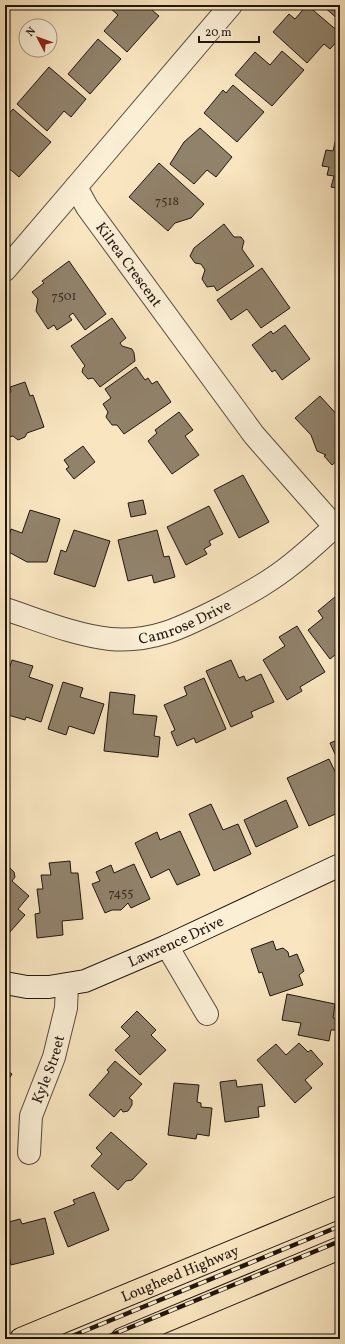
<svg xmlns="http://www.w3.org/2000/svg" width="345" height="1344" font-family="Vollkorn,serif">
	<rect width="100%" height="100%" fill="#f9e6c0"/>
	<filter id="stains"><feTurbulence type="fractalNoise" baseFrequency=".005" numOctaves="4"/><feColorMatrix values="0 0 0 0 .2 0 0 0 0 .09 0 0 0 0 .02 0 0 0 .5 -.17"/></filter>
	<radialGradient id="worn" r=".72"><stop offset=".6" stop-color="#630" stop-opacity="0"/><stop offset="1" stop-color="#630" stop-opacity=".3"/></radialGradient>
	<!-- building -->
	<g fill="#91826b" stroke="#21160f">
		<polygon points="112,5 146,5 159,16 127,52 104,31 118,15 110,8"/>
		<polygon points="307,5 340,33 340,38 330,49 324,44 307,63 273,32 289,14 295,19"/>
		<polygon points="322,5 340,5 340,21"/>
		<polygon points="98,39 121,59 90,94 68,74"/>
		<polygon points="282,51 304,70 272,106 235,75 255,52 270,65"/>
		<polygon points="49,67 86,99 71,117 64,111 47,131 17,104"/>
		<polygon points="233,85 264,112 237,142 204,113 223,90 226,93"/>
		<polygon points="13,109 51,142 19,177 5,165 5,118"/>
		<polygon points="200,128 232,157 216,177 207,170 194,184 170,164 184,142"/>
		<polygon points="338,130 340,131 340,189 331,187 334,176 327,175 329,167 322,166 326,150 333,151"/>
		<polygon points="159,163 204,204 191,218 175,223 168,231 129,197"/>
		<polygon points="224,224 234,237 241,237 244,241 242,249 254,266 217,291 214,286 207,287 202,279 205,270 201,264 195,263 190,256 194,248"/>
		<polygon points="69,261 106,314 85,330 73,313 69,316 72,320 57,330 54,325 48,329 36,311 38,299 32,292 44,283 42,281"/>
		<polygon points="262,268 290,308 261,328 247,309 231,320 217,300"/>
		<polygon points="112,318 126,338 120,343 122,346 132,349 134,353 135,361 100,387 93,378 88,379 82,372 83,368 85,366 71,346"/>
		<polygon points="285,325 310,359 282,380 275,370 272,372 252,345 271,331 273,334"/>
		<polygon points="136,367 145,380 148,378 152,384 157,381 171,402 124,434 117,425 112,425 106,417 108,412 103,404 111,398 105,389"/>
		<polygon points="25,382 30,396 33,395 44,427 27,433 25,437 18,440 13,436 9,437 5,435 5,394 11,392 10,387"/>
		<polygon points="320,396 340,418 340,458 332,465 324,456 326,455 317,451 311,435 295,418"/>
		<polygon points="179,412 193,430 185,436 199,455 172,474 148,441 157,433 155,430"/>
		<polygon points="83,446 95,462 74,479 66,469 69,467 64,460"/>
		<polygon points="243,475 269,522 239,538 214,490"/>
		<polygon points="143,500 146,514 131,517 128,503"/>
		<polygon points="209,506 223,534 209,541 211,545 204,549 207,554 186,565 167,527"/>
		<polygon points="30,510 60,519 47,562 27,562 5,550 11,529 22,533"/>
		<polygon points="74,530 110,541 95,587 54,574 61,550 66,552"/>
		<polygon points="157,530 164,557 169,556 175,577 154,583 152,575 128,581 118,540"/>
		<polygon points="336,596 340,601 340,651 330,659 308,630 323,618 318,611"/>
		<polygon points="297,626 325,672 300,687 302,691 287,700 263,660 285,646 279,637"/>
		<polygon points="12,660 33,666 29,677 53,685 41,722 26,717 25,720 5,714 5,681"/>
		<polygon points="231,660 239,678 244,676 246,681 261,674 274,702 251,712 253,717 231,727 206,671"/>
		<polygon points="204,678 226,729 196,743 194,738 177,746 171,732 175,730 164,705 187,695 184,687"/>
		<polygon points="63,682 83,688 80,697 104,704 94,734 69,726 66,735 48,729"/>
		<polygon points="110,692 135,695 133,714 157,716 154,736 160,737 158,757 104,751"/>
		<polygon points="340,739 340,765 330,743"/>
		<polygon points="329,759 340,782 340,812 309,826 287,778"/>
		<polygon points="286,800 298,827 256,847 244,820"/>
		<polygon points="211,804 223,830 238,824 251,854 214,871 189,814"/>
		<polygon points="180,831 200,875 177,885 169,869 151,878 135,843 157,832 160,840"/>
		<polygon points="70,861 71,873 78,873 83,919 62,921 63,935 37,938 35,914 40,913 37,889 43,889 41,875 51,875 49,863"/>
		<polygon points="134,864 150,899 131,908 128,903 121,910 112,910 105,913 92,884 100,881 96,872 111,865 114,873"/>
		<polygon points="8,866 14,872 15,877 12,881 29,896 18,909 25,915 9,933 5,929 5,867"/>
		<polygon points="340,938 340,949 335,944"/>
		<polygon points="273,941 276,950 283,948 288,952 289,957 297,954 304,971 299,975 303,985 270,996 262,972 259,973 251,949"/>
		<polygon points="287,994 335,1004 333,1018 339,1019 337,1026 335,1030 331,1030 329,1041 298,1035 301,1023 282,1020"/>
		<polygon points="137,1011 156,1030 151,1035 166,1050 140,1075 115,1050 130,1036 121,1027"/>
		<polygon points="299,1043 308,1052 311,1050 323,1064 305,1080 312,1088 295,1103 257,1060 276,1044 286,1055"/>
		<polygon points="115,1061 142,1084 129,1098 132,1100 132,1105 128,1111 123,1112 121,1109 114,1117 89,1095 109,1072 107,1070"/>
		<polygon points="5,1069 12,1074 5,1085"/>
		<polygon points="236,1080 237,1087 262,1084 265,1106 258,1107 259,1117 225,1122 220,1082"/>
		<polygon points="174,1083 199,1085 197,1102 201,1103 201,1107 212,1108 209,1136 197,1134 196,1139 168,1135"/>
		<polygon points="111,1132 147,1164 132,1180 126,1181 118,1190 91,1166 102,1154 96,1148"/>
		<polygon points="94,1192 109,1230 68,1247 54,1212 75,1204 73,1200"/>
		<polygon points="45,1218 54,1254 11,1265 5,1241 5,1223 20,1219 22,1224"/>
	</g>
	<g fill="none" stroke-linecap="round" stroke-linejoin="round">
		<!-- street casing -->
		<g stroke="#574a3b" stroke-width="24">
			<g id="street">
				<path id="s1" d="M231,5L76,187L87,207L254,435L335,527"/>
				<polyline points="5,270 76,187"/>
				<path id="s2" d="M5,609C39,620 74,635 110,639C155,643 187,625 225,606C249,593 271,581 292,564C309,551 324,536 340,522"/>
				<polyline points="167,946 207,1014"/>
				<path id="s3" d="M29,1153L31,1116L54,1057L66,1008L67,985"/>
			</g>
		</g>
		<!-- secondary casing -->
		<g stroke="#21160f" stroke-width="24">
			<g id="secondary">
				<path id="s4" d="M5,983L27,987H49L85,981L167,946L340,865"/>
			</g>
		</g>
		<!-- primary casing -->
		<g stroke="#21160f" stroke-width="24">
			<g id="primary">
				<path id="s5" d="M21,1339L340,1207"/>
				<polyline points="122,1339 340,1248"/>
			</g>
		</g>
		<!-- street -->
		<use href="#street" stroke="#fbefd6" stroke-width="22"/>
		<!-- secondary -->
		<use href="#secondary" stroke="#fbefd6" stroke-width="22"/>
		<!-- primary -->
		<use href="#primary" stroke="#f9e6c0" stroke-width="22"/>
		<!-- rail casing -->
		<g stroke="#21160f" stroke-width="4.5">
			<g id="rail">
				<polyline points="65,1339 340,1226"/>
				<polyline points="102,1339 340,1241"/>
			</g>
		</g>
		<!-- rail -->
		<use href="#rail" stroke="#fbefd6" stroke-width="3" stroke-dasharray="9" stroke-linecap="butt"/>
	</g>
	<g text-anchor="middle" stroke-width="4" stroke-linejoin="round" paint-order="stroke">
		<!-- number labels -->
		<g font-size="13" fill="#3d3126">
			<text x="167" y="205">7518</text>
			<text x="64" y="300">7501</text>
			<text x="121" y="897">7455</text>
		</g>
		<!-- street labels -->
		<g font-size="15" fill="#21160f" stroke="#fbefd6">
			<text dy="5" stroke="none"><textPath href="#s1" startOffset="333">Kilrea Crescent</textPath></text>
			<text dy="5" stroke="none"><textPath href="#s2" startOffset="187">Camrose Drive</textPath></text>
			<text dy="5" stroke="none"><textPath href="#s4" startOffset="180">Lawrence Drive</textPath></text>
			<text dy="5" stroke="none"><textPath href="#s3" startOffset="87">Kyle Street</textPath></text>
			<text dy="5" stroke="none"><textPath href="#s5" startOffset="172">Lougheed Highway</textPath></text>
		</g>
	</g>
	<!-- margin -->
	<rect width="345" height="1344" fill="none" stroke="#f9e6c0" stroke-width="20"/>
	<rect x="6" y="6" width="333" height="1332" fill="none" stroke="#21160f" stroke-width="2"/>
	<rect x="10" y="10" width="325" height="1324" fill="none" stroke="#21160f"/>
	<!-- north arrow -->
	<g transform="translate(38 38) rotate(311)"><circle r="19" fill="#fbefd6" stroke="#a49886"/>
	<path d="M0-3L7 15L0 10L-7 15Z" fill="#8f2418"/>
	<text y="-6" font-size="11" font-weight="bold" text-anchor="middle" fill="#21160f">N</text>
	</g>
	<!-- scale -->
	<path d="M199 36v6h60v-6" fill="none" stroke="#21160f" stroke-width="2"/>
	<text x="205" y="36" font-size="12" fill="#21160f" stroke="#fbefd6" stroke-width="3" paint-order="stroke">20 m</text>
	<rect width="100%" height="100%" filter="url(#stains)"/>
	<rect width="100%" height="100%" fill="url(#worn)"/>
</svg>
